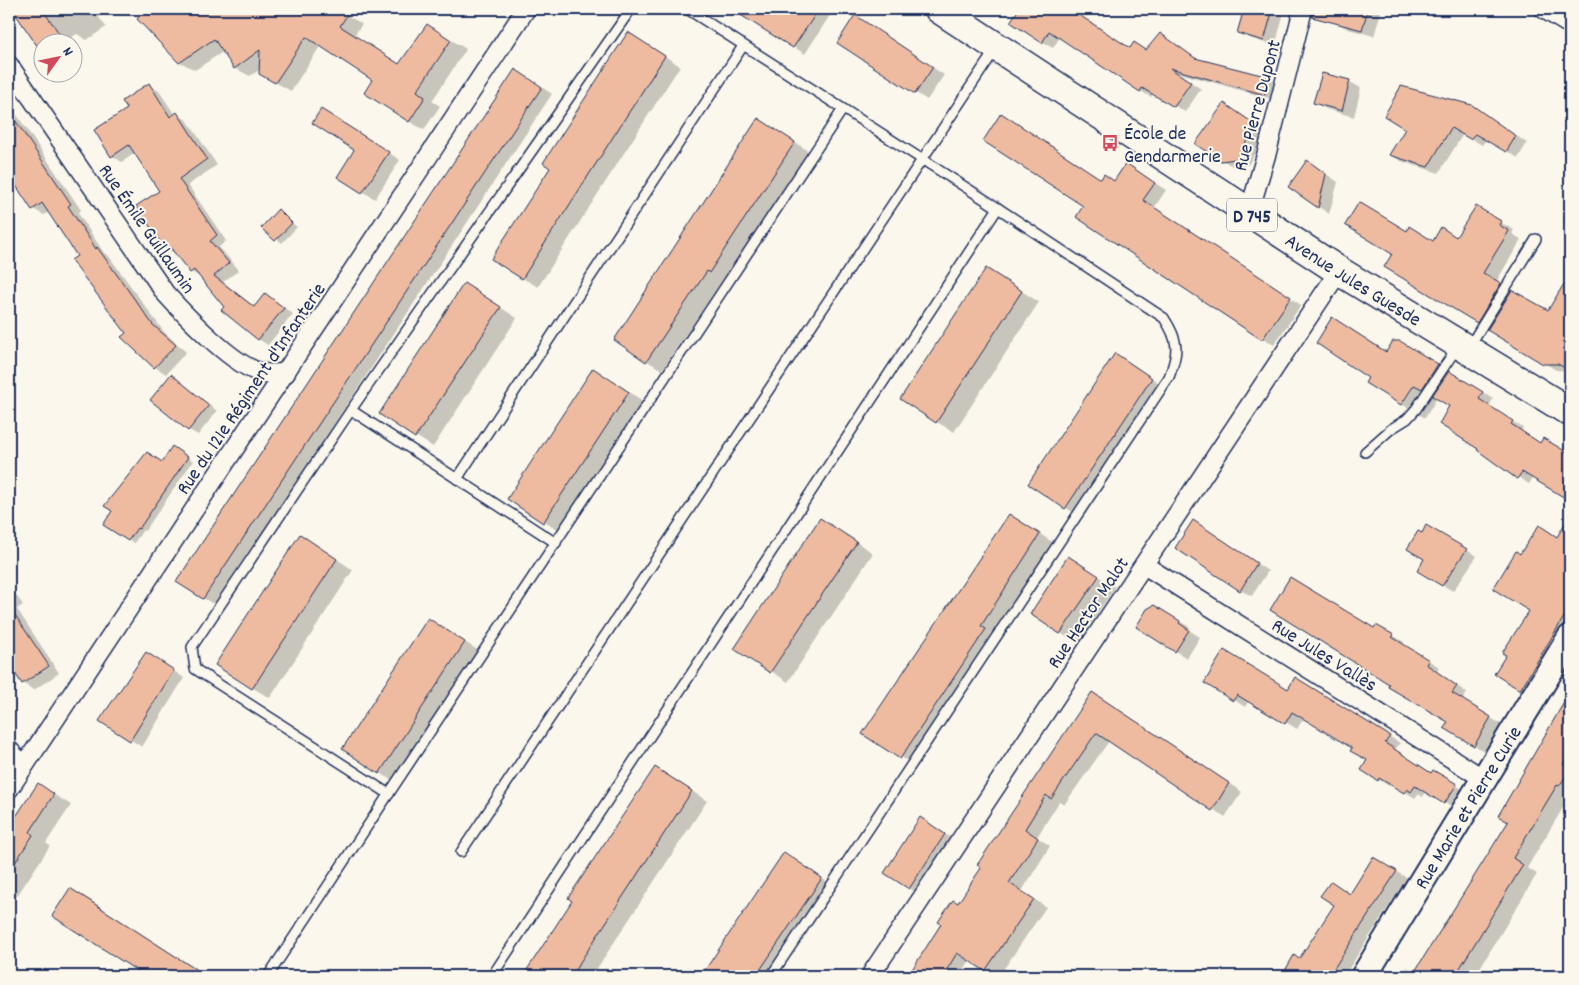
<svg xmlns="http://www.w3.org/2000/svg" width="1579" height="985" font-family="Dekko,sans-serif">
	<rect width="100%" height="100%" fill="#fbf7ec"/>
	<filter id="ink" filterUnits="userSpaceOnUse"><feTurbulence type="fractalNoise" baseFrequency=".02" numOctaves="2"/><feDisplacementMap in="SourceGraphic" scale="10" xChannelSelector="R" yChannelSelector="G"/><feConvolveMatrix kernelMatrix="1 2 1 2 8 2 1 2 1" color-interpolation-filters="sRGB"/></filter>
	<g filter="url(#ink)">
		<!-- shadow -->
		<g fill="#0003">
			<polygon points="13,9 93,9 106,27 87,40 77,34 64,42 42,42 42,49 38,46"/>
			<polygon points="144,9 312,9 322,15 326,9 336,9 362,24 354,36 400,65 427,25 466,49 432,101 440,106 424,130 409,121 374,80 321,45 291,91 260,74 261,69 250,76 234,68 224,51 195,70 180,62"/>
			<polygon points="460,9 468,9 466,12"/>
			<polygon points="734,9 834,9 805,54"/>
			<polygon points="1021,9 1066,9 1131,49 1198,60 1268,78 1279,85 1275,100 1176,72 1201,89 1185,112 1154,93 1151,97 1140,91 1060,37 1053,48 1042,42 1012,22"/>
			<polygon points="1243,9 1285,9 1275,46 1249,38 1238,32"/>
			<polygon points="1341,9 1375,9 1381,12 1374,36 1348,29 1337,23"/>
			<polygon points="867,24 944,75 927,100 839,42"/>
			<polygon points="629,33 680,66 538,287 522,278 552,167"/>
			<polygon points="527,77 552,94 215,605 203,598"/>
			<polygon points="1350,82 1361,88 1354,117 1326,109 1315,103"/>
			<polygon points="149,85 159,91 175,115 177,114 187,120 217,165 188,185 226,241 219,247 239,270 223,282 255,307 266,294 293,314 268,345 258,339 202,278 191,272 178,255 167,249 161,191 135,153 122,162 112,156 129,109"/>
			<polygon points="9,103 81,210 78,213 104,253 108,255 164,332 186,352 166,374 155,367 122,337 127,333 49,212 44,215 33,209 9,171"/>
			<polygon points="1472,106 1527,143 1518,158 1487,139 1482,145 1463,134 1439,173 1401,161 1390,154"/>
			<polygon points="1236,111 1267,133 1248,165 1234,167 1222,160"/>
			<polygon points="333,117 400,160 375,199 339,177 356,150"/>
			<polygon points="774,129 810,152 726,281 723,279 662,370 647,361"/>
			<polygon points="1319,169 1338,182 1329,214 1290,187"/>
			<polygon points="1138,172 1166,190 1154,208 1301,305 1274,345 1077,216 1102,180 1115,182"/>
			<polygon points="1476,208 1514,230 1512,233 1521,240 1496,282 1548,312 1551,307 1570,318 1570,371 1556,370 1386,266 1407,232 1433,242 1457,238"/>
			<polygon points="278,211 297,227 282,243 262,228"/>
			<polygon points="986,269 1039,302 954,432 937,422"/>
			<polygon points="465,285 517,318 433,447 381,414"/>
			<polygon points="1333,318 1387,352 1424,356 1493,399 1489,406 1523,428 1521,431 1541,444 1543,440 1570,455 1570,500 1533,478 1529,484 1478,450 1480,448 1451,406 1437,398 1425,418 1366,383 1370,377"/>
			<polygon points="1132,365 1168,389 1083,518 1066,508"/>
			<polygon points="172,375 217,411 198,435 189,430"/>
			<polygon points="611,380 646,403 562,532 509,499"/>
			<polygon points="178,451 193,461 145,531 143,530 134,543 105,525 114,511 162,463"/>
			<polygon points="1570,517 1570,631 1531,695 1520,689 1508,655 1530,610 1558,538"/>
			<polygon points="1025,524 1055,544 996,636 1001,639 917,767 864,734"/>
			<polygon points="1427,527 1477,556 1453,591 1442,585 1426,559 1422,534"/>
			<polygon points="1204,529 1268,571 1252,596 1240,590"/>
			<polygon points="838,530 873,553 788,682 735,648"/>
			<polygon points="318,546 353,570 270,698 253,688"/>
			<polygon points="1068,557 1115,587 1078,643 1060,633"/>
			<polygon points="9,585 23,605 17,609 59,673 34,690 22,683 9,663"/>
			<polygon points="1154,606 1191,628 1189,630 1200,637 1187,658 1175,651"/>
			<polygon points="1377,626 1404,642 1403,644 1439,667 1437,671 1467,693 1462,701 1501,724 1485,752 1474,745 1450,722 1391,684 1375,630"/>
			<polygon points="446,630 482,653 397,783 380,773"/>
			<polygon points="158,660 184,678 142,747 131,740"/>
			<polygon points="1206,682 1289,691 1306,686 1400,743 1395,750 1432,774 1444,778 1467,792 1456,809 1426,791 1423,797 1418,794 1415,798 1391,783 1389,786 1378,779 1368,760 1354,748 1304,718 1297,729 1249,700 1245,707"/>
			<polygon points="1105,701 1242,792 1225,817 1109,741 1064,805 1059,802 1037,837 1050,846 1022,891 1046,907 999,976 970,960 960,976 909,976 943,924"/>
			<polygon points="1561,709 1570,714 1570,796 1527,868 1537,874 1475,976 1447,976 1423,961 1509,821"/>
			<polygon points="671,777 707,801 592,976 525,976 574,901"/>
			<polygon points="38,785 71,805 46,843 50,846 9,908 9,829"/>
			<polygon points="932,826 956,841 921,895 909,888"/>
			<polygon points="784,854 837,888 778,976 703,976"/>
			<polygon points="1373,858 1407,878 1344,976 1284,976 1294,957 1300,960 1351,895"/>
			<polygon points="70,889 88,899 206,976 147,976 54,915"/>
			<polygon points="1407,967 1413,970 1418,976 1402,976"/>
		</g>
		<!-- building -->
		<g fill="#efbba0" stroke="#1b2f5e">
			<polygon points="12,9 42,9 59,33 38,47"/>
			<polygon points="146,9 351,9 340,26 399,64 427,24 451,40 417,91 425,97 409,122 364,93 372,80 306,37 275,83 259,74 260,50 234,69 214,39 179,63 137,19"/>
			<polygon points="731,9 819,9 793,48"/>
			<polygon points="1019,9 1070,9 1130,48 1134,42 1146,50 1160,33 1195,58 1269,77 1265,95 1170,68 1191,82 1174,107 1142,88 1140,92 1049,31 1042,43 1010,22"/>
			<polygon points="1244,9 1273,9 1264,41 1237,33"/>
			<polygon points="1313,9 1368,9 1362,30 1312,17"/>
			<polygon points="855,15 933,67 915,94 837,43"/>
			<polygon points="628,32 665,56 522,279 491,259 550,168 543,163"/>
			<polygon points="515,69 542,87 203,599 176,582"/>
			<polygon points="1322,73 1350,80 1342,111 1313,103"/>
			<polygon points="149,83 170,117 177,112 207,159 179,179 217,235 210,241 229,263 214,276 254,307 265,293 284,308 258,340 221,310 224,307 194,270 190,273 170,247 166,250 136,206 159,191 129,145 111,157 94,130 127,109 122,101"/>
			<polygon points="1401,86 1472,105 1516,136 1506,152 1475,134 1470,139 1451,128 1428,167 1389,155 1405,129 1384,116"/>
			<polygon points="1224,103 1256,125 1236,159 1221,161 1195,144"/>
			<polygon points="321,109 389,152 362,193 337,177 354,150 312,123"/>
			<polygon points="9,111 71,204 68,206 96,249 97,247 153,325 176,345 154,368 121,337 126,333 71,260 77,256 42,203 32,210 9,175"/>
			<polygon points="1001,113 1101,179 1104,174 1114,181 1126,163 1155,183 1143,200 1291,297 1262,340 1076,217 1083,206 983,141"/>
			<polygon points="758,118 795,142 709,273 707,271 646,362 614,340"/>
			<polygon points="1307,160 1326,174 1318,208 1288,187"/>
			<polygon points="1359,202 1407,231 1409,226 1433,241 1441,227 1456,237 1476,206 1501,221 1499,225 1509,231 1483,273 1501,283 1477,323 1384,267 1392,254 1345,225"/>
			<polygon points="278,209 292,223 275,241 261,228"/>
			<polygon points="986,268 1022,291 936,423 900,399"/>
			<polygon points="1570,274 1570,371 1558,364 1543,364 1487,330 1512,290 1548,310"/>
			<polygon points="464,283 501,307 415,438 379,414"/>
			<polygon points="1332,317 1386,352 1393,341 1400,341 1438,364 1422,389 1414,385 1401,405 1365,383 1368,378 1316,343"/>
			<polygon points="1115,353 1152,378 1065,509 1028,484"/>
			<polygon points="593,368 629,392 543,523 507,499"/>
			<polygon points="1449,371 1483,392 1479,399 1513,421 1511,424 1540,443 1543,438 1570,454 1570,501 1522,472 1517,479 1477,450 1478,449 1439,424 1449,406 1432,396"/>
			<polygon points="171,374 209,405 188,431 150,400"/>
			<polygon points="172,446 188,457 139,529 137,528 128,541 103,525 112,511 104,506 147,452 162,462"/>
			<polygon points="1009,514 1040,534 981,626 986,629 900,759 862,734"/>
			<polygon points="1570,515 1570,607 1520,690 1494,674 1506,655 1502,653 1529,611 1493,589 1516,551 1520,554 1539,525 1557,537"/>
			<polygon points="820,518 857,542 770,673 734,649"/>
			<polygon points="1193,520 1257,563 1240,591 1175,548"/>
			<polygon points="1426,525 1467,549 1442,586 1417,571 1424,559 1407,549 1418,531 1422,533"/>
			<polygon points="300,534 337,559 252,689 215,665"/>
			<polygon points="1068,556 1099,576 1060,634 1030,614"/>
			<polygon points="1290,577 1374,628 1376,625 1394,635 1392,637 1429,660 1426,664 1457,686 1452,693 1491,717 1474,746 1444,728 1448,722 1388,687 1389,684 1270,610"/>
			<polygon points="1154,605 1180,621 1179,623 1189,630 1175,652 1136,627 1147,609"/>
			<polygon points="9,606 49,666 22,684 9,664"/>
			<polygon points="428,618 465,642 379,774 342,749"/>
			<polygon points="1224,650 1288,689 1295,677 1390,736 1385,743 1431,773 1433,770 1457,784 1444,804 1415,786 1411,792 1407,789 1404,793 1379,778 1378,781 1361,770 1367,760 1350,751 1352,748 1292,712 1285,724 1237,695 1233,701 1204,683"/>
			<polygon points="146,652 174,670 130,741 99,721"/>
			<polygon points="1092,692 1229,783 1212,811 1096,733 1051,799 1046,795 1025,829 1038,838 1009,883 1034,899 985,971 957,953 943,976 908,976 941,924 938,922 953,900 958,903 981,868 977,865"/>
			<polygon points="1570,692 1570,752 1563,764 1570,770 1559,786 1557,785 1513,858 1523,865 1455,976 1412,976 1508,822 1498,816"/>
			<polygon points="655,767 692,791 571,976 523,976 572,901 568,898"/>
			<polygon points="38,783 54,794 30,832 33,835 9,872 9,827"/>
			<polygon points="920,817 945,834 909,889 884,873"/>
			<polygon points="784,852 822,878 756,976 701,976"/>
			<polygon points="1373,857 1397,871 1329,976 1282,976 1294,955 1299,959 1334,905 1320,896 1331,881 1350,894"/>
			<polygon points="70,888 206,976 145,976 52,916"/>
		</g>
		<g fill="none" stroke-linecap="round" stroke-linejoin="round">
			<!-- lane casing -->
			<g stroke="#1b2f5e" stroke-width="12">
				<g id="lane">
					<path d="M687,9L998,208L1164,318C1179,341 1179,351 1169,377L771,976"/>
					<polyline points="1469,347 1536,239"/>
					<polyline points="351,410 556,543"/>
					<polyline points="1365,452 1391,429 1407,419 1416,409 1458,346"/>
					<polyline points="457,479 743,46"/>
					<polyline points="389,794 195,669 192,647 351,410 631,9"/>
					<polyline points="461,852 995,50"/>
					<polyline points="268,976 843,109"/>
					<polyline points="492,976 998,208"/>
				</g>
			</g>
			<!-- street casing -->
			<g stroke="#1b2f5e" stroke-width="21">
				<g id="street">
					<polyline points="1544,9 1570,25"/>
					<path d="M9,65L165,293C184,314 235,368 263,373C270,374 278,373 286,373"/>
					<polyline points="1249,212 1267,152 1303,9"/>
					<polyline points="1144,565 1484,779"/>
					<polyline points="9,750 24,766"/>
					<polyline points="9,789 526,9"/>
					<polyline points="870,976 1339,271"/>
				</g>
			</g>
			<!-- secondary casing -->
			<g stroke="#1b2f5e" stroke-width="29">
				<g id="secondary">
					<path id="s1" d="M1364,976L1570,638"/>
				</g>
			</g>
			<!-- primary casing -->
			<g stroke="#1b2f5e" stroke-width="31">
				<g id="primary">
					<path id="s2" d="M939,9L1339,271L1570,412"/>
				</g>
			</g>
			<!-- lane -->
			<use href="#lane" stroke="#fbf7ec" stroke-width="9"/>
			<!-- street -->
			<use href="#street" stroke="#fbf7ec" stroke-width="18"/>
			<!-- secondary -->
			<use href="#secondary" stroke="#fbf7ec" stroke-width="25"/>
			<!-- primary -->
			<use href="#primary" stroke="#fbf7ec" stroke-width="28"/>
		</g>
	</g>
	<!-- icons -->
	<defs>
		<g id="bus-bare" transform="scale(1.35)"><path d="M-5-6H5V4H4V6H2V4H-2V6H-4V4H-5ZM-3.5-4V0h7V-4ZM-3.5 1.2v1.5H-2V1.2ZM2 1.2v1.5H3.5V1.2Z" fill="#d1495b" stroke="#fbf7ec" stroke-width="2.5" paint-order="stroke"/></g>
	</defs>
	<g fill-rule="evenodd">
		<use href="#bus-bare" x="1110" y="143"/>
	</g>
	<g text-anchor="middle" stroke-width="4" stroke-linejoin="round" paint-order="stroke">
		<!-- shield labels -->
		<rect fill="#fbf7ec" stroke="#5e6b89" stroke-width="1" x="1227" y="198.5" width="50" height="33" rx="4"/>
		<g font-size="19" font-weight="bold" fill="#1b2f5e">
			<text x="1252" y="222">D 745</text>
		</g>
		<!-- street labels -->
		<g font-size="20" fill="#1b2f5e" stroke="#fbf7ec">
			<text transform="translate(1256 105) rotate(-75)" y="7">Rue Pierre Dupont</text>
			<text transform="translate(148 228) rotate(55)" y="7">Rue Émile Guillaumin</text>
			<text dy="7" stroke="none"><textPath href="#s2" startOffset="495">Avenue Jules Guesde</textPath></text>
			<text transform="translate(250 388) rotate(-56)" y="7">Rue du 121e Régiment d'Infanterie</text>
			<text transform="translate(1087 612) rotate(-56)" y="7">Rue Hector Malot</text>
			<text transform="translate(1325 654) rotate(32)" y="7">Rue Jules Vallès</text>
			<text dy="7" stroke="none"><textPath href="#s1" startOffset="198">Rue Marie et Pierre Curie</textPath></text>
		</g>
		<!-- poi labels -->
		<g font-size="20" fill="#1b2f5e" stroke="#fbf7ec" text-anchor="start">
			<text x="1124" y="139">École de<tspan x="1124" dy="23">Gendarmerie</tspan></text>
		</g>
	</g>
	<!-- margin -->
	<rect width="1579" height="985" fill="none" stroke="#fbf7ec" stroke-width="30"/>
	<rect x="15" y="15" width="1549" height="955" fill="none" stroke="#1b2f5e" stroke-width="2" filter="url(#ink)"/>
	<!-- north arrow -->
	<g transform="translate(58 58) rotate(57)"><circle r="24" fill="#fbf7ec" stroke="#a1a7b3"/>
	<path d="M0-4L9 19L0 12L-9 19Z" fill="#d1495b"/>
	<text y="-8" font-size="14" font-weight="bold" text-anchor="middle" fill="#1b2f5e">N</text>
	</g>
</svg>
